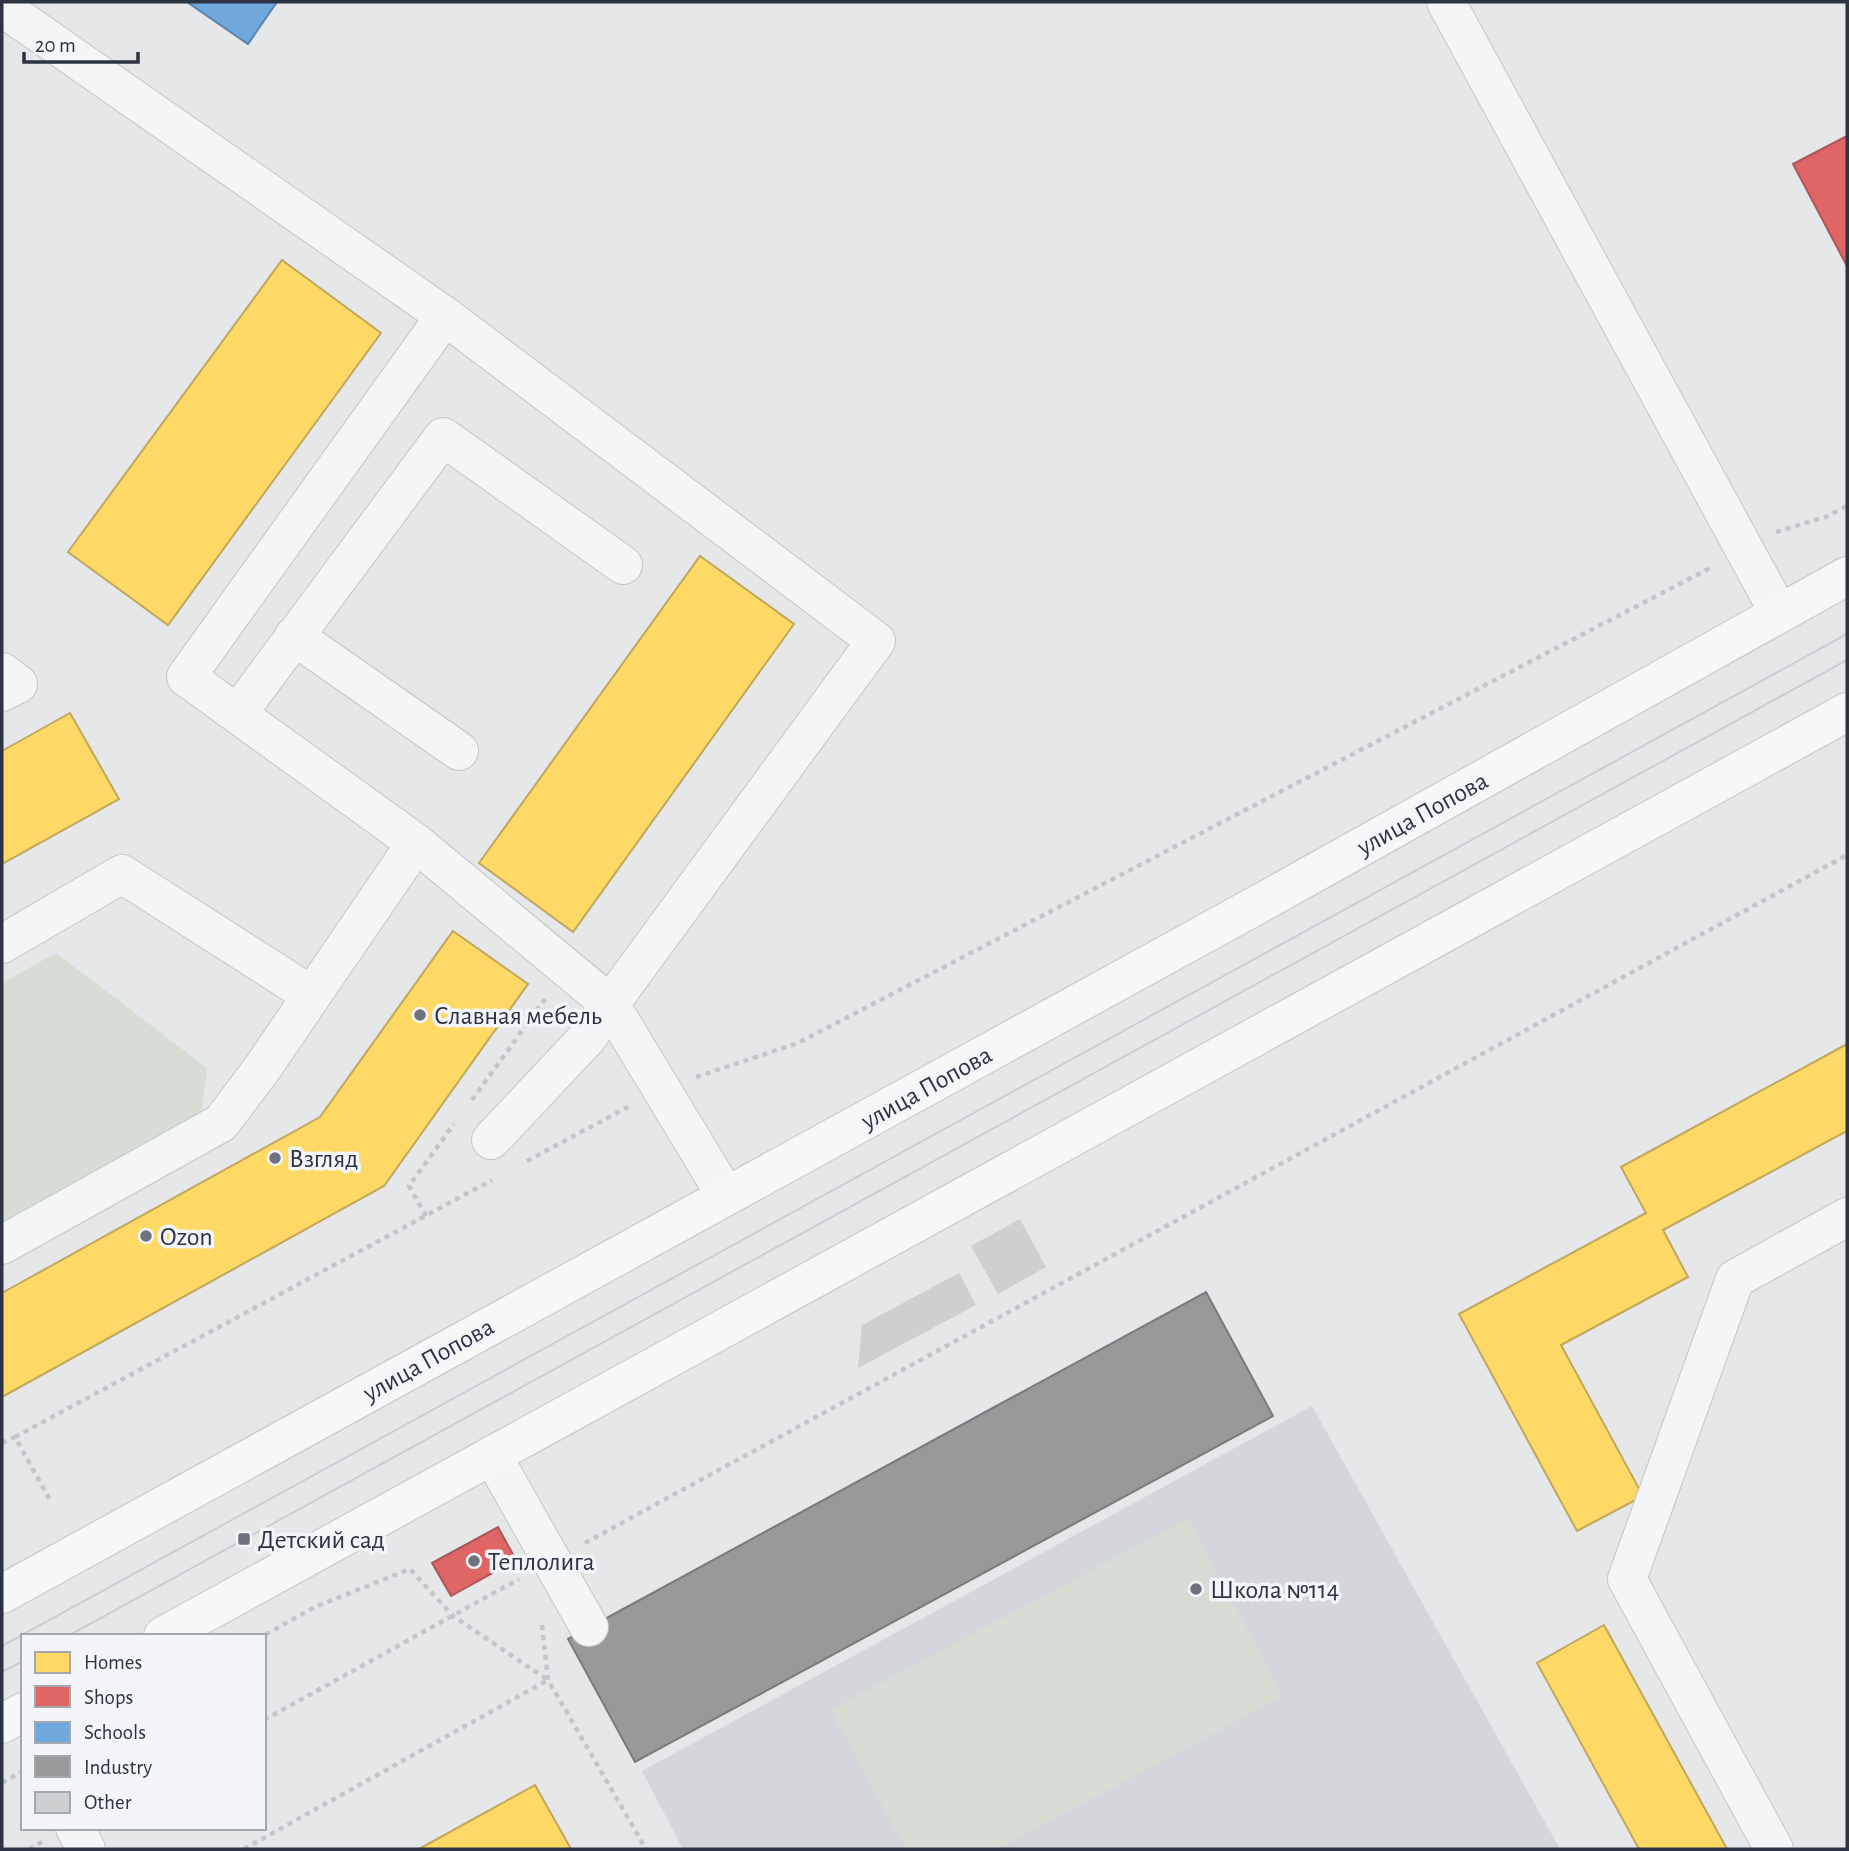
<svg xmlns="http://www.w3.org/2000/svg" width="1849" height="1851" font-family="'Alegreya Sans',sans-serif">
	<rect width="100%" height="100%" fill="#e5e7e9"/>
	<!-- built -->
	<polygon fill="#d4d6dc" points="1312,1406 1560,1849 683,1849 642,1771"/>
	<!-- green -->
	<g fill="#d5ddd5">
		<polygon points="56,953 207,1068 202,1111 2,1224 2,983"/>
		<polygon points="1188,1519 1283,1696 998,1849 906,1849 831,1710"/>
	</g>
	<!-- homes -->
	<g fill="#ffd966" stroke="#c0a75b" stroke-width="2">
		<polygon points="282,260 381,333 168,625 68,552"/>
		<polygon points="700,556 794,624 573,932 479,863"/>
		<polygon points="70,713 119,799 2,864 2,751"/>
		<polygon points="453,931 528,984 384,1186 2,1397 2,1293 320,1117"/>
		<polygon points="1847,1044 1847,1131 1663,1230 1688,1277 1561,1345 1643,1496 1577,1531 1459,1314 1646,1213 1621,1167"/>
		<polygon points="1604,1625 1727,1849 1639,1849 1537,1663"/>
		<polygon points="535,1785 571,1849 419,1849"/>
	</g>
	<!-- shops -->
	<g fill="#e06666" stroke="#aa575b" stroke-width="2">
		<polygon points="1847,136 1847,266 1793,164"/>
		<polygon points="498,1527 516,1560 451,1596 432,1563"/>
	</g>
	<!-- schools -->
	<polygon fill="#6fa8dc" stroke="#5b85ae" stroke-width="2" points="187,2 277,2 248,44"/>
	<!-- industry -->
	<polygon fill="#999" stroke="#787a7f" stroke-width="2" points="1206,1292 1273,1416 635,1762 568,1639"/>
	<!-- building -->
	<g fill="#cdcfd1">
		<polygon points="1020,1219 1046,1267 998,1294 971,1246"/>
		<polygon points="959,1273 976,1305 858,1368 862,1325"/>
	</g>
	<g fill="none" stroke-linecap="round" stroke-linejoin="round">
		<!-- minor casing -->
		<g stroke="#c3c5c7" stroke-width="40">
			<g id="minor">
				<polyline points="1446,2 1779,613"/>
				<polyline points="2,7 445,316 876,641 610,1004 588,1037 491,1140"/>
				<polyline points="445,316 186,677 416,843 610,1004 726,1196"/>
				<polyline points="294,636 459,751"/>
				<polyline points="2,672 18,684 2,692"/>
				<polyline points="238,713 443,437 623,565"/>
				<polyline points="2,944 122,874 311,995"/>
				<polyline points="2,1245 221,1123 261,1070 416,843"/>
				<polyline points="492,1455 589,1627"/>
				<polyline points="75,1828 86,1849"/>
				<polyline points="1774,1849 1627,1579 1735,1279 1847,1217"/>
			</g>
		</g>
		<!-- major casing -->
		<g stroke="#c1c4c7" stroke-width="40">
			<g id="major">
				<polyline points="2,1594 1257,905 1847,576"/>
				<polyline points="163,1636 1847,712"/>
				<polyline points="2,1724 23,1712"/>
			</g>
		</g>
		<!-- path -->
		<g stroke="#c4c5c9" stroke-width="4.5" stroke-dasharray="5 5" stroke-linecap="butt">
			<polyline points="1776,532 1828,516 1847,506"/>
			<polyline points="696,1077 798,1043 1710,568"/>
			<polyline points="472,1100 545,999"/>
			<polyline points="527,1161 628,1107"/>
			<polyline points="426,1216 409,1186 454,1124"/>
			<polyline points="15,1437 492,1180"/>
			<polyline points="2,1443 15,1437 50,1500"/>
			<polyline points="585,1543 1847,855"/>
			<polyline points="542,1625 548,1680 646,1849"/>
			<polyline points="264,1720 519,1579"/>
			<polyline points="2,1783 23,1771"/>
			<polyline points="29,1849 42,1842"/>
			<polyline points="244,1849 548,1680 453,1616 410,1569 315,1607 263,1636"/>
		</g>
		<!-- minor -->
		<use href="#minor" stroke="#f4f5f6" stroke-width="38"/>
		<!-- major -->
		<use href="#major" stroke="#f7f7f8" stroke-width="38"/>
		<!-- tram -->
		<g stroke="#cdced1" stroke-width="2">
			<polyline points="68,1636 1847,660"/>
			<polyline points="2,1646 1847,634"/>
			<polyline points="2,1672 23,1661"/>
		</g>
	</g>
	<!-- markers -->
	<g fill="#6d727c" stroke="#f3f5f8" stroke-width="2.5">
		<circle cx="420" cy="1015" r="7"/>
		<circle cx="275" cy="1158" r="7"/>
		<circle cx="146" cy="1236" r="7"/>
		<rect x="237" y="1532" width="14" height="14" rx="3.5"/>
		<circle cx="474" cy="1561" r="7"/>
		<circle cx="1196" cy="1589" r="7"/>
	</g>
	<g text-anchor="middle" stroke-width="7" stroke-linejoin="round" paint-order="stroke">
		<!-- street labels -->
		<g font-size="26" fill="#2c3342" stroke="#f3f5f8">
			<text transform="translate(1422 813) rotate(-29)" y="9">улица Попова</text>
			<text transform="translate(926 1087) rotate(-29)" y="9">улица Попова</text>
			<text transform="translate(428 1359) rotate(-29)" y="9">улица Попова</text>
		</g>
		<!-- poi labels -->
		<g font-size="26" fill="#2c3342" stroke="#f3f5f8" text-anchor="start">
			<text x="434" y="1024">Славная мебель</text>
			<text x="289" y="1167">Взгляд</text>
			<text x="160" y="1245">Ozon</text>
			<text x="258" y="1548">Детский сад</text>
			<text x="488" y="1570">Теплолига</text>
			<text x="1210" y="1598">Школа №114</text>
		</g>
	</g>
	<!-- border -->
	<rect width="1849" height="1851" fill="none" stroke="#2c3342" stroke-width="7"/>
	<!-- legend -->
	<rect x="21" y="1634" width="245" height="196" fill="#f3f5f8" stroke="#a3a7af" stroke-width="2"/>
	<rect x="35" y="1652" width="35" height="21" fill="#ffd966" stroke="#a3a7af" stroke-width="2"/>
	<text x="84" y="1669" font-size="21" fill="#2c3342">Homes</text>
	<rect x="35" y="1686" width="35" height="21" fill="#e06666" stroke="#a3a7af" stroke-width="2"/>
	<text x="84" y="1704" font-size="21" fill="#2c3342">Shops</text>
	<rect x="35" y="1722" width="35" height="21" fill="#6fa8dc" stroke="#a3a7af" stroke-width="2"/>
	<text x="84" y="1739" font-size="21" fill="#2c3342">Schools</text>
	<rect x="35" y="1756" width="35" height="21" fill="#999999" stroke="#a3a7af" stroke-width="2"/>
	<text x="84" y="1774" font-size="21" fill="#2c3342">Industry</text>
	<rect x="35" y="1792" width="35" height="21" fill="#cdcfd1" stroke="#a3a7af" stroke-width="2"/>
	<text x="84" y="1809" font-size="21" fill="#2c3342">Other</text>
	<!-- scale -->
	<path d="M24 52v10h114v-10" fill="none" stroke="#2c3342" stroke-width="3.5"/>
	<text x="35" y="52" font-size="21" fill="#2c3342" stroke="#f3f5f8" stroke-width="5" paint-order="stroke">20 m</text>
</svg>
